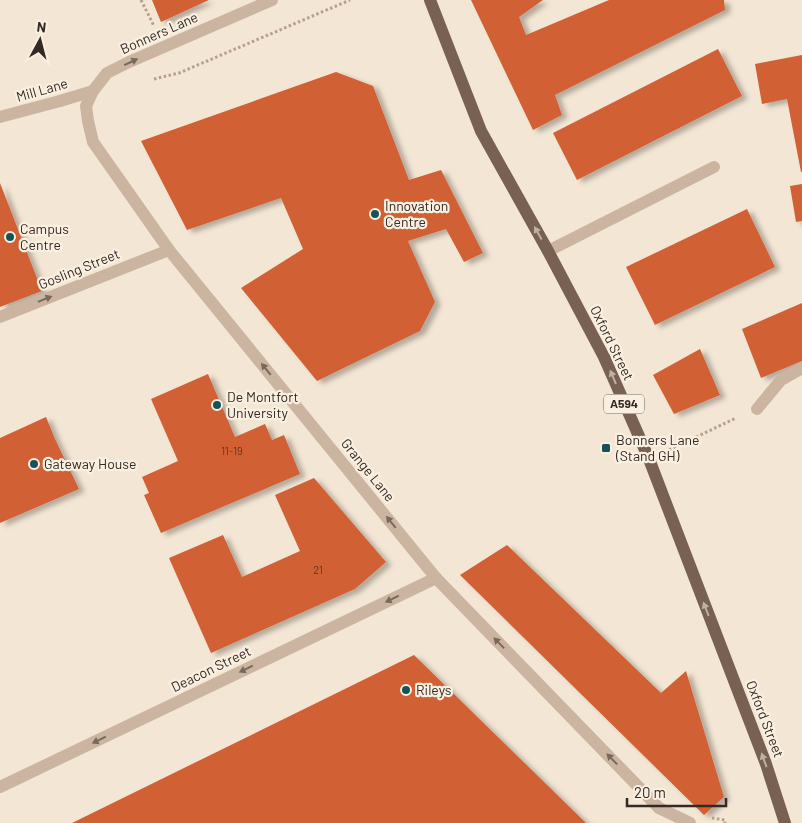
<svg xmlns="http://www.w3.org/2000/svg" width="802" height="823" font-family="Barlow,sans-serif">
	<defs>
		<filter id="shadow"><feDropShadow dx="5.5" dy="3" stdDeviation="2.5" flood-color="#0004"/></filter>
	</defs>
	<rect width="100%" height="100%" fill="#f3e6d4"/>
	<!-- building -->
	<g fill="#d16034" filter="url(#shadow)">
		<polygon points="152,0 209,0 161,22"/>
		<polygon points="471,0 543,0 519,17 526,35 609,0 724,0 725,10 555,95 562,115 533,130"/>
		<polygon points="718,49 742,96 577,180 553,133"/>
		<polygon points="802,55 802,172 801,172 787,99 762,104 755,64"/>
		<polygon points="336,72 373,86 409,180 441,170 483,253 464,262 446,229 408,241 435,302 420,331 317,381 241,288 303,249 281,198 187,230 141,141"/>
		<polygon points="0,183 42,291 0,307"/>
		<polygon points="802,184 802,221 796,222 790,186"/>
		<polygon points="747,209 775,267 655,325 626,267"/>
		<polygon points="802,303 802,361 761,378 742,329"/>
		<polygon points="700,349 720,395 674,414 653,375"/>
		<polygon points="208,374 235,437 265,424 272,440 284,435 300,474 161,533 144,495 149,493 142,477 178,461 151,399"/>
		<polygon points="46,417 55,439 79,489 0,523 0,438"/>
		<polygon points="314,478 386,562 355,589 211,653 169,558 223,535 242,577 300,551 275,495"/>
		<polygon points="507,545 661,693 686,671 724,797 704,815 460,575"/>
		<polygon points="414,655 586,823 72,823"/>
	</g>
	<g fill="none" stroke-linecap="round" stroke-linejoin="round">
		<!-- path -->
		<g stroke="#b79f8a" stroke-width="3" stroke-dasharray="2.5 2.5" stroke-linecap="butt">
			<polyline points="141,0 154,26"/>
			<polyline points="154,79 179,73 350,0"/>
			<polyline points="669,450 736,418"/>
			<polyline points="712,818 725,820 725,823"/>
		</g>
		<!-- service -->
		<g stroke="#cbb5a0" stroke-width="12">
			<polyline points="548,251 714,167"/>
			<polyline points="757,409 781,380 802,368"/>
		</g>
		<!-- pedestrian -->
		<polyline stroke="#cbb5a0" stroke-width="12" points="0,117 60,101"/>
		<!-- minor -->
		<g stroke="#cbb5a0" stroke-width="12">
			<polyline points="272,0 129,62 107,73 93,91 86,106 88,121 93,142 169,250 436,578 659,808 690,823"/>
			<polyline points="60,101 93,91"/>
			<polyline points="0,317 169,250"/>
			<polyline points="0,787 436,578"/>
		</g>
		<!-- primary -->
		<polyline stroke="#786153" stroke-width="12" points="430,0 481,131 548,251 604,357 649,459 766,764 785,823"/>
	</g>
	<!-- one-way arrows -->
	<defs><path id="oneway-solid" d="M-6-.8H1V-3.2L6.5 0L1 3.2V.8H-6Z" transform="scale(1.25)"/></defs>
	<g fill="#78695c">
		<use href="#oneway-solid" transform="translate(131 62) rotate(-25)"/>
		<use href="#oneway-solid" transform="translate(45 299) rotate(-22)"/>
		<use href="#oneway-solid" transform="translate(266 369) rotate(-129)"/>
		<use href="#oneway-solid" transform="translate(391 522) rotate(-129)"/>
		<use href="#oneway-solid" transform="translate(392 599) rotate(154)"/>
		<use href="#oneway-solid" transform="translate(499 643) rotate(-134)"/>
		<use href="#oneway-solid" transform="translate(246 669) rotate(154)"/>
		<use href="#oneway-solid" transform="translate(99 740) rotate(154)"/>
		<use href="#oneway-solid" transform="translate(612 759) rotate(-134)"/>
	</g>
	<g fill="#c0b0a1">
		<use href="#oneway-solid" transform="translate(538 233) rotate(-119)"/>
		<use href="#oneway-solid" transform="translate(613 377) rotate(-113)"/>
		<use href="#oneway-solid" transform="translate(706 609) rotate(-111)"/>
		<use href="#oneway-solid" transform="translate(764 760) rotate(-110)"/>
	</g>
	<!-- markers -->
	<g fill="#165259" stroke="#faf0e1" stroke-width="2">
		<circle cx="375" cy="214" r="5"/>
		<circle cx="10" cy="237" r="5"/>
		<circle cx="217" cy="405" r="5"/>
		<rect x="601" y="443" width="10" height="10" rx="2.5"/>
		<circle cx="34" cy="464" r="5"/>
		<circle cx="406" cy="690" r="5"/>
	</g>
	<g text-anchor="middle" stroke-width="4.5" stroke-linejoin="round" paint-order="stroke">
		<!-- number labels -->
		<g font-size="11" fill="#5b3828">
			<text x="232" y="455">11-19</text>
			<text x="318" y="574">21</text>
		</g>
		<!-- shield labels -->
		<rect fill="#faf0e1" stroke="#6f655d" stroke-width="1" x="604" y="394.5" width="40" height="19" rx="4"/>
		<g font-size="12" font-weight="bold" fill="#342a24">
			<text x="624" y="408">A594</text>
		</g>
		<!-- street labels -->
		<g font-size="14" fill="#342a24" stroke="#faf0e1">
			<text transform="translate(159 33) rotate(-24)" y="5">Bonners Lane</text>
			<text transform="translate(42 90) rotate(-16)" y="5">Mill Lane</text>
			<text transform="translate(79 269) rotate(-22)" y="5">Gosling Street</text>
			<text transform="translate(612 343) rotate(64)" y="5">Oxford Street</text>
			<text transform="translate(368 470) rotate(51)" y="5">Grange Lane</text>
			<text transform="translate(211 669) rotate(-26)" y="5">Deacon Street</text>
			<text transform="translate(765 719) rotate(69)" y="5">Oxford Street</text>
		</g>
		<!-- poi labels -->
		<g font-size="14" fill="#342a24" stroke="#faf0e1" text-anchor="start">
			<text x="385" y="211">Innovation<tspan x="385" dy="16">Centre</tspan></text>
			<text x="20" y="234">Campus<tspan x="20" dy="16">Centre</tspan></text>
			<text x="227" y="402">De Montfort<tspan x="227" dy="16">University</tspan></text>
			<text x="616" y="445">Bonners Lane<tspan x="616" dy="16">(Stand GH)</tspan></text>
			<text x="44" y="469">Gateway House</text>
			<text x="416" y="695">Rileys</text>
		</g>
	</g>
	<!-- north arrow -->
	<g transform="translate(40 40) rotate(7)" stroke="#faf0e1" stroke-width="4" paint-order="stroke">
	<path d="M0-4L9 19L0 12L-9 19Z" fill="#342a24"/>
	<text y="-8" font-size="14" font-weight="bold" text-anchor="middle" fill="#342a24">N</text>
	</g>
	<!-- scale -->
	<path d="M627 798v8h99v-8" fill="none" stroke="#342a24" stroke-width="2.5"/>
	<text x="634" y="798" font-size="15" fill="#342a24" stroke="#faf0e1" stroke-width="4" paint-order="stroke">20 m</text>
</svg>
